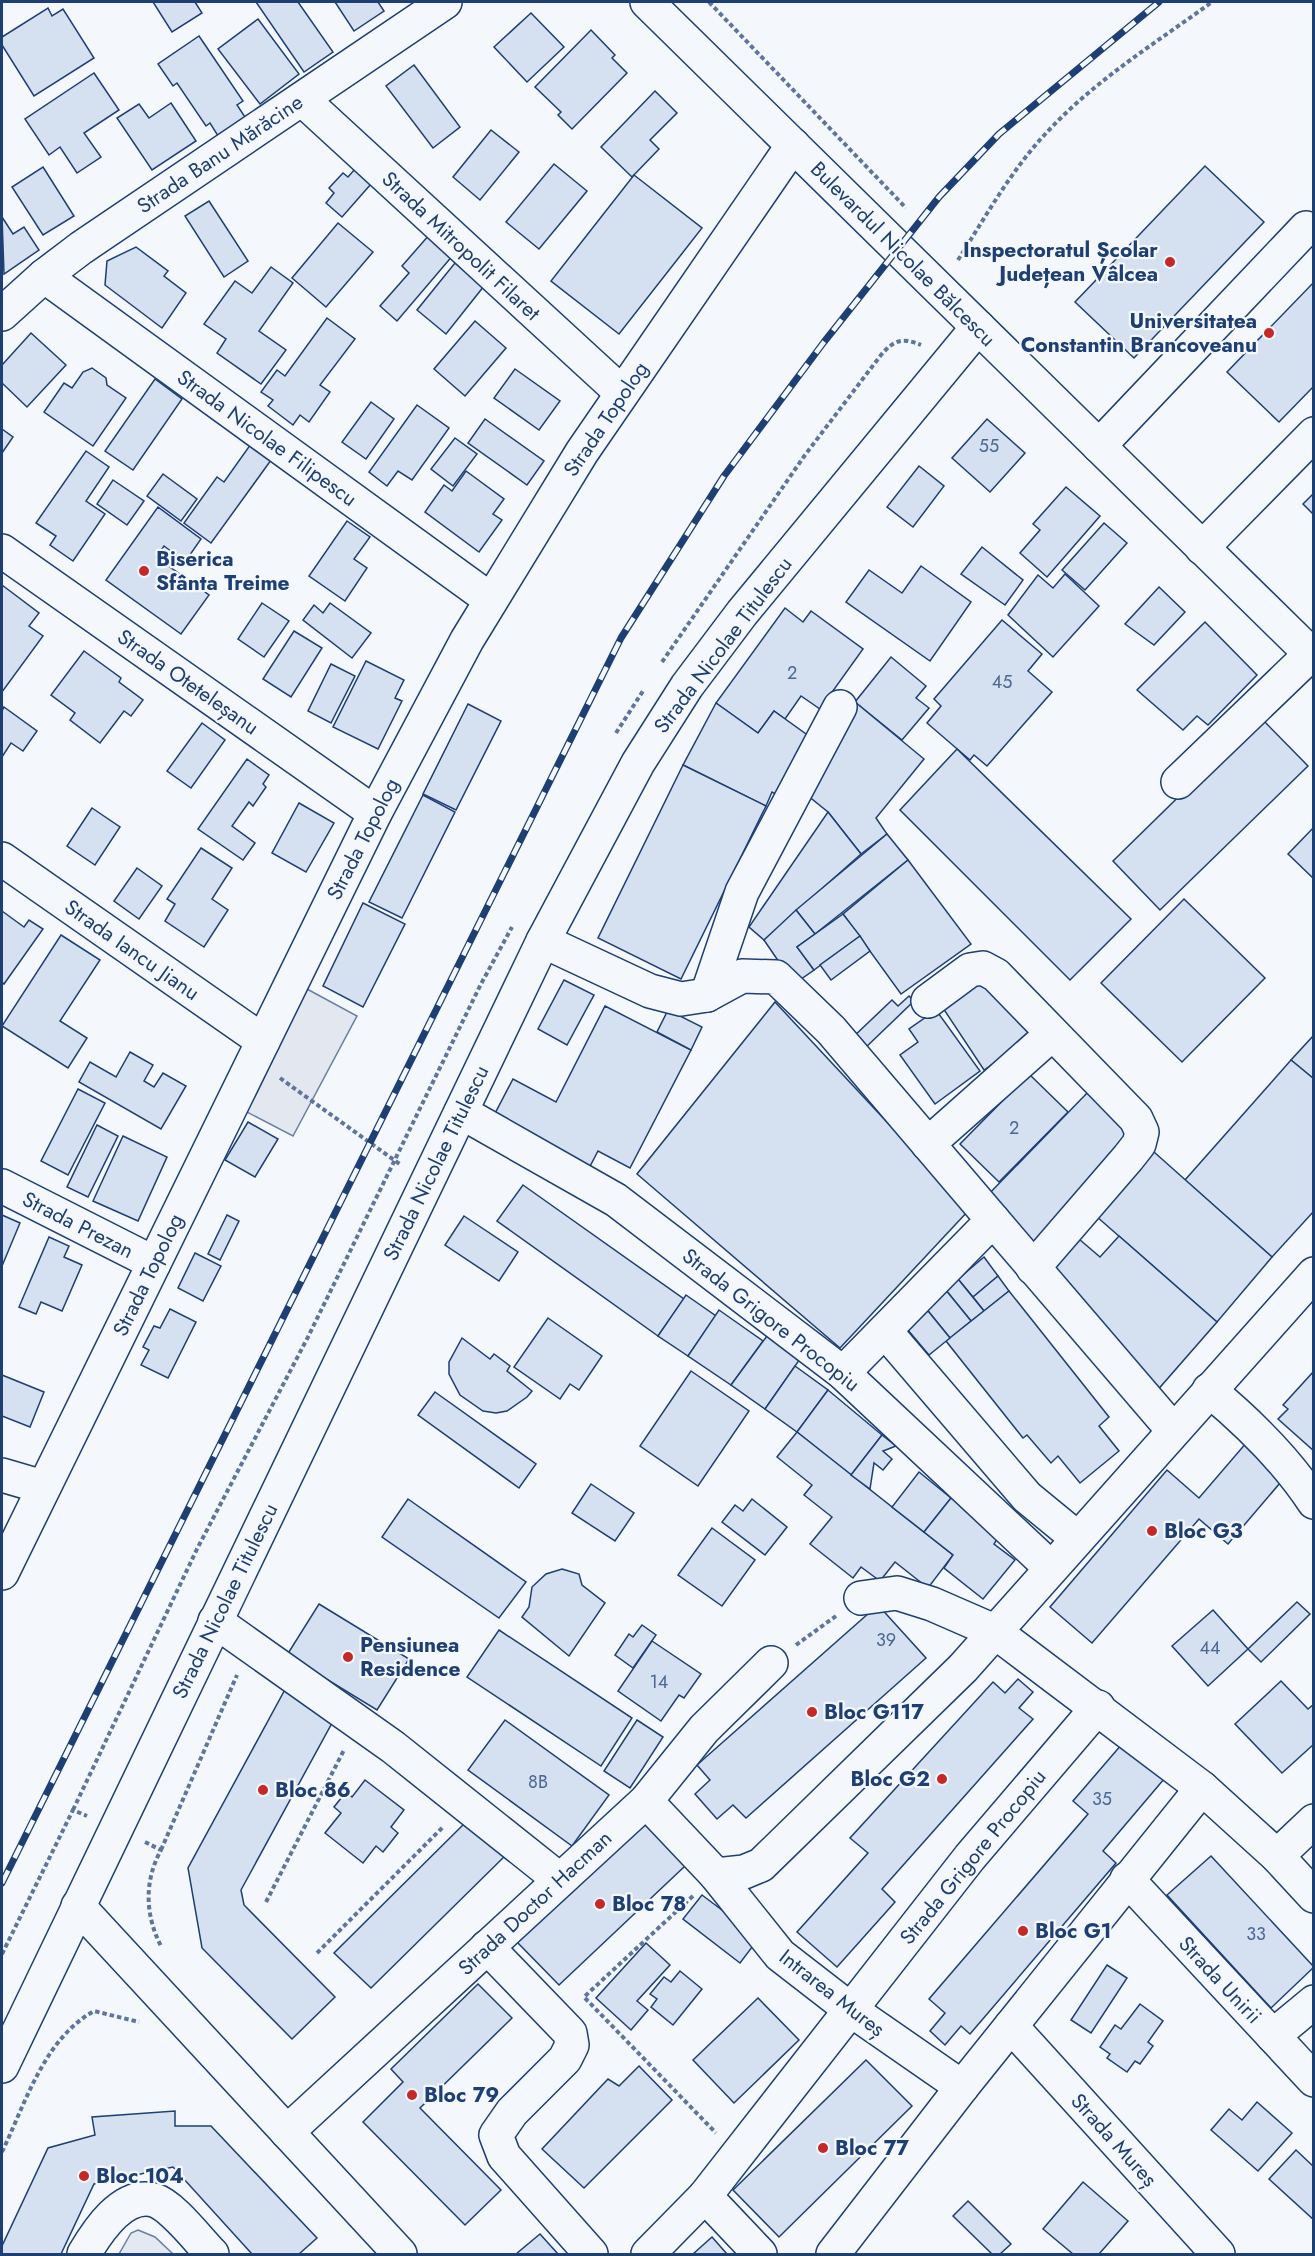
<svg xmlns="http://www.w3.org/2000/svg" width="1315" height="2256" font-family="Jost,sans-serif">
	<rect width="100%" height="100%" fill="#f4f7fb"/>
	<!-- green -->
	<polygon fill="#e3e9f0" stroke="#687fa3" stroke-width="1.5" points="138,2230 155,2237 173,2254 119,2254 131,2233"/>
	<!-- parking -->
	<polygon fill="#e3e8f0" stroke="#687fa3" stroke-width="1.5" points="307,989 357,1016 293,1136 243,1110"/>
	<!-- building -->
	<g fill="#d5e0f0" stroke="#1d3f73" stroke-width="1.5">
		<polygon points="153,2 195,2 202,13 172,32"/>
		<polygon points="256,2 298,2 333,52 304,72"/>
		<polygon points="335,2 378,2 384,11 354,31"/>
		<polygon points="48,8 52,16 63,9 94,58 34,96 2,45 2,37"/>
		<polygon points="531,13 564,47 527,82 494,47"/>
		<polygon points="258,19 299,74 260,104 218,49"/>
		<polygon points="591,30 615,55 612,58 627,73 572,129 558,115 561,112 535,87"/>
		<polygon points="199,36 243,101 237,105 247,120 220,139 210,123 206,126 177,83 173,86 158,64"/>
		<polygon points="414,65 460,127 433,148 386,86"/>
		<polygon points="94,73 119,110 84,133 101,157 77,173 60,147 49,155 25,119"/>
		<polygon points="655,91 677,113 650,140 659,149 632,177 601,147"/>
		<polygon points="171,103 196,141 152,170 117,118 139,104 149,118"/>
		<polygon points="491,130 519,152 480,200 453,177"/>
		<polygon points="554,164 587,191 539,249 506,222"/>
		<polygon points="1205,166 1264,222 1134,358 1075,302"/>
		<polygon points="43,167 74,216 43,235 12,187"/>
		<polygon points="355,169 371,184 342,217 326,203 334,193 329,188 343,173 348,177"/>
		<polygon points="634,175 702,228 619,334 551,281"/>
		<polygon points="209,201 248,261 224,277 185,216"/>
		<polygon points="2,217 13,234 24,227 39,250 4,274"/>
		<polygon points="338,223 373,252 326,307 292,278"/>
		<polygon points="430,234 454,254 397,321 380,306 409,273 402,266"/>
		<polygon points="136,247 168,271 164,276 186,293 162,328 105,285 107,261"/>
		<polygon points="455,263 484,286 446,334 417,310"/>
		<polygon points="271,267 293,283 259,331 286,350 261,384 217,353 226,339 204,324 235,281 252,293"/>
		<polygon points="1314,282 1314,386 1279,422 1227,372"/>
		<polygon points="327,318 355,339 320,385 330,392 309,422 300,415 293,425 268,406 273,400 261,392 277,370 285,376"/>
		<polygon points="475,321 506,348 465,396 434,369"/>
		<polygon points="31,333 66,365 27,407 2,383 2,365"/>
		<polygon points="92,368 106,378 107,385 126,398 93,446 44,412 64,383 72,388 83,372"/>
		<polygon points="515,369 560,401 539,430 494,398"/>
		<polygon points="155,379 182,399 133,470 105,451"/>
		<polygon points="371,402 394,419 366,459 342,442"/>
		<polygon points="417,405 449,428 412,480 398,471 387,486 369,472"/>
		<polygon points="485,419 544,461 527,485 468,443"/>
		<polygon points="987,419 1025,453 990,492 952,458"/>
		<polygon points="2,429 13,437 2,453"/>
		<polygon points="455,438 477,454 453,486 431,469"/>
		<polygon points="253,441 274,456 211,543 184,523 217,477 224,482"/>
		<polygon points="86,451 109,467 86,501 105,514 73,561 50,545 56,536 36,523"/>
		<polygon points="919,466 944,486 913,527 887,507"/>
		<polygon points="466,471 504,499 493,514 502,520 479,552 425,512 444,485 452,491"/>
		<polygon points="163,474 197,499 181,521 147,496"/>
		<polygon points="113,480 144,501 127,525 97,504"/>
		<polygon points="1066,487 1100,516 1047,577 1020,553 1040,530 1033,524"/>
		<polygon points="1314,493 1314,515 1303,504"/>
		<polygon points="158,507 201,539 185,562 164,546 156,557 209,595 181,634 106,580"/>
		<polygon points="347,521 370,537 354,559 367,568 345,601 309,576"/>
		<polygon points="1104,523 1127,543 1085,590 1062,570"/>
		<polygon points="982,547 1023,580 1005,605 961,574"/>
		<polygon points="921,566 971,602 930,661 846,602 869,570 902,593"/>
		<polygon points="1065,574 1099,606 1053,657 1008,615 1038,575 1053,588"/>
		<polygon points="2,585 39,613 29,626 43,636 2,692"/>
		<polygon points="1159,587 1185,612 1154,645 1125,624"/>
		<polygon points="262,603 289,621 264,657 238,639"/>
		<polygon points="330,603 371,633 352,658 303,620 314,605 323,613"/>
		<polygon points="785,608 803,622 811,611 863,649 820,709 801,696 785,719 774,711 758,733 716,703"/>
		<polygon points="1002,620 1042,654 1028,671 1052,692 987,766 974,755 970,760 927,723 941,706 934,699"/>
		<polygon points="1205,622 1257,675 1208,725 1197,716 1183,730 1137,690"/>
		<polygon points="294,631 322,648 291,697 263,679"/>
		<polygon points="84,651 121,678 119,682 143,700 131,716 124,711 100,743 70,720 75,713 51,695"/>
		<polygon points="891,657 926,686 916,698 929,708 902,740 855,702"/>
		<polygon points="366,661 404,680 395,698 402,701 378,749 333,727"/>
		<polygon points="331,664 355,676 331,723 308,711"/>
		<polygon points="855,702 924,759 876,818 887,834 861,854 828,812 807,795"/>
		<polygon points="716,703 758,733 774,711 813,739 779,796 772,792 766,806 683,765"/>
		<polygon points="468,704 501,721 456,810 423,794"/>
		<polygon points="4,707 37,731 23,751 11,743 2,757 2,711"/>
		<polygon points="1260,717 1308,766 1160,910 1113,861"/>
		<polygon points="202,723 225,740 191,788 167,771"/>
		<polygon points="957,749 1131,919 1070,980 900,810"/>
		<polygon points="247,759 269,775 263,784 266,787 253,806 249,802 232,826 255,843 243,860 198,829"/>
		<polygon points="683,765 766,806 681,979 598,938"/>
		<polygon points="423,795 455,812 402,918 369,902"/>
		<polygon points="299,803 334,823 306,872 272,853"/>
		<polygon points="92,808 120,827 95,865 67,846"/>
		<polygon points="828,812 861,854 764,940 749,927"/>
		<polygon points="1314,827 1314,879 1288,854"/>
		<polygon points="887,834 908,860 815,934 796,910"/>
		<polygon points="201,848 232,868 212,899 228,910 204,947 165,921 175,904 167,899"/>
		<polygon points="908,860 971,944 901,994 843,914"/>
		<polygon points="137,868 162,886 139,919 114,901"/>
		<polygon points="1184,899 1265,978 1182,1062 1101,983"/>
		<polygon points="363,903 405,924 363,1007 323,986"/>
		<polygon points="796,910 815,934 797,947 814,970 794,984 764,940"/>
		<polygon points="2,911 24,927 29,920 43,929 4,984 2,982"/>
		<polygon points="843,914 860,936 814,970 797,947"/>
		<polygon points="61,935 100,960 60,1021 87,1038 68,1068 2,1026"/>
		<polygon points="860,936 870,951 831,980 820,965"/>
		<polygon points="990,976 1032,1037 984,1070 943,1008"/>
		<polygon points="564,980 594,995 567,1045 538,1029"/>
		<polygon points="909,996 914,1001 862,1051 851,1039 892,1000 898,1006"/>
		<polygon points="775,1002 969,1210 840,1348 637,1174"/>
		<polygon points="605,1006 691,1050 630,1168 598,1151 587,1172 490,1123 513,1079 556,1102"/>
		<polygon points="668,1010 702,1027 691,1050 657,1032"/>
		<polygon points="936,1010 980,1071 935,1104 900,1055 918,1042 909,1029"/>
		<polygon points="1314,1035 1314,1079 1291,1060"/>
		<polygon points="130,1052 153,1065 144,1081 154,1087 163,1073 186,1086 161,1129 79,1082 90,1062 116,1077"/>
		<polygon points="1291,1060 1314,1079 1314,1211 1272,1257 1185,1180"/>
		<polygon points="1029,1074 1068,1112 999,1182 960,1144"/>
		<polygon points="78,1089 105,1103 68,1175 41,1161"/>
		<polygon points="1090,1090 1137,1136 1030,1246 983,1200"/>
		<polygon points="248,1122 278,1139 255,1177 225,1160"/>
		<polygon points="97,1125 118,1136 88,1197 67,1187"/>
		<polygon points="123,1136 167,1157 138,1221 93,1201"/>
		<polygon points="1154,1152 1272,1257 1217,1322 1096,1216"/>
		<polygon points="523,1185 684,1299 658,1336 497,1221"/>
		<polygon points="2,1215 20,1223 2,1266"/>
		<polygon points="227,1215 239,1221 220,1260 208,1254"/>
		<polygon points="464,1216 518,1252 499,1281 445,1245"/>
		<polygon points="1072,1233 1100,1257 1119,1236 1217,1322 1155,1393 1045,1264"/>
		<polygon points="49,1237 69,1246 64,1257 82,1265 62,1311 41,1302 36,1314 19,1307"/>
		<polygon points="195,1253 221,1266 203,1301 178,1288"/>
		<polygon points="984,1257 998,1276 973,1297 958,1279"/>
		<polygon points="998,1276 1009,1291 984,1311 973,1297"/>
		<polygon points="958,1279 984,1311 971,1321 945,1289"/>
		<polygon points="945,1289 971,1321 950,1338 924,1306"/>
		<polygon points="1009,1291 1109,1417 1099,1426 1119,1451 1080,1483 1058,1456 1051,1463 1027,1435 1023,1438 946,1341"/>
		<polygon points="686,1295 716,1316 688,1356 658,1336"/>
		<polygon points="924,1306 950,1338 929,1355 902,1323"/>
		<polygon points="170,1309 196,1322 168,1378 141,1365 149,1350 143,1347 154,1326 160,1328"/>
		<polygon points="719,1310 763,1341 731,1385 688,1356"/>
		<polygon points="548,1318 602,1356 579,1390 570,1384 560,1399 514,1367"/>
		<polygon points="767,1336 800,1359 765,1409 731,1385"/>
		<polygon points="462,1338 490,1359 494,1354 510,1366 507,1371 532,1391 527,1397 507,1411 496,1413 483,1411 460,1395 449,1374 449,1362"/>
		<polygon points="795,1366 828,1390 797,1432 765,1409"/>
		<polygon points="691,1371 749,1411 698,1486 640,1446"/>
		<polygon points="1314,1371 1314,1451 1278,1419 1288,1409 1283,1405"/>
		<polygon points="2,1375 44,1392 30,1427 2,1416"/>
		<polygon points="828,1390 882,1435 851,1475 797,1432"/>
		<polygon points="435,1392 536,1464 519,1488 418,1415"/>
		<polygon points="797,1432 953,1555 928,1588 895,1562 880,1581 861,1567 853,1578 810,1544 832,1517 804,1495 812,1485 777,1457"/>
		<polygon points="882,1435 896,1446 883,1451 892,1459 883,1470 874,1463 870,1489 851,1475"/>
		<polygon points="1247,1442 1286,1476 1228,1544 1199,1519 1092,1643 1050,1607 1167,1470 1199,1498"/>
		<polygon points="919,1472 951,1498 924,1532 892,1507"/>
		<polygon points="591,1484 634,1513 615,1541 572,1513"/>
		<polygon points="951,1498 999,1536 994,1544 1015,1560 983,1599 944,1568 953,1555 924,1532"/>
		<polygon points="408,1499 526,1582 499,1618 382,1537"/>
		<polygon points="752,1499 787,1527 765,1555 722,1522 735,1505 743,1511"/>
		<polygon points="712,1528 755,1560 722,1606 678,1575"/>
		<polygon points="562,1569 579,1574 582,1585 605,1603 569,1656 522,1617 529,1607 532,1587 546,1574"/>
		<polygon points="1297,1602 1310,1614 1261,1662 1248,1649"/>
		<polygon points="319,1604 409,1659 377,1710 287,1655"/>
		<polygon points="878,1605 926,1658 746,1818 733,1805 717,1819 695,1794 710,1780 697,1765"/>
		<polygon points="1213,1610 1248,1649 1208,1686 1172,1646"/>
		<polygon points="642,1625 656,1635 633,1668 615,1655 629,1634 633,1637"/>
		<polygon points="499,1630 632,1718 601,1766 467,1677"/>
		<polygon points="652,1641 701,1674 684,1698 679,1695 661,1721 618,1691"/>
		<polygon points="1018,1679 1033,1692 1019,1708 1033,1719 882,1889 895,1902 837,1967 797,1932 868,1853 850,1838 993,1682 1005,1693"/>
		<polygon points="1281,1681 1308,1709 1314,1704 1314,1744 1282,1773 1235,1724"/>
		<polygon points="288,1684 338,1712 241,1890 244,1905 335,1997 292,2039 202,1948 188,1868"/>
		<polygon points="505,1720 609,1795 572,1846 468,1770"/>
		<polygon points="637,1720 663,1737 630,1788 604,1771"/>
		<polygon points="1128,1737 1170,1772 1103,1851 1116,1863 970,2034 961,2026 945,2045 930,2031 945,2013 929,1999 1088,1814 1073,1801"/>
		<polygon points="365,1780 404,1810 391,1827 398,1833 383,1852 376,1846 363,1863 325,1833 341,1813 334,1807 346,1792 352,1797"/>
		<polygon points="474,1814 511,1850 371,1988 334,1953"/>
		<polygon points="641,1820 685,1866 559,1985 517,1942"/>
		<polygon points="1211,1856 1314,1967 1271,2008 1167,1895"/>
		<polygon points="702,1895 759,1938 740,1963 683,1919"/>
		<polygon points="646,1943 670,1965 637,2001 648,2010 631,2030 596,1998"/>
		<polygon points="1107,1965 1127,1978 1091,2033 1071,2020"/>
		<polygon points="680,1971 702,1989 673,2025 651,2007 657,1999 650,1994 664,1977 671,1982"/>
		<polygon points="478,1984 512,2018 420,2108 501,2190 465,2225 363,2122 403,2082 391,2069"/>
		<polygon points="758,1998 799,2040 734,2103 693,2060"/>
		<polygon points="1140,2004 1163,2021 1148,2042 1153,2046 1140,2064 1135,2061 1127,2072 1107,2058 1110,2054 1100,2047 1115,2025 1121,2029"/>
		<polygon points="866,2060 912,2106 779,2237 733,2190"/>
		<polygon points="639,2066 672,2100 584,2188 542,2149 608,2079 619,2086"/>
		<polygon points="1257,2102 1292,2133 1258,2171 1211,2130 1229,2109 1242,2120"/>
		<polygon points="175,2111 175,2126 211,2126 317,2238 299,2254 252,2254 173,2167 94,2184 61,2254 2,2254 2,2246 48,2148 95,2135 92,2117"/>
		<polygon points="1296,2150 1314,2167 1314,2220 1269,2179"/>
		<polygon points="1083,2182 1128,2221 1099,2254 1073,2254 1043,2229"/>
		<polygon points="968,2201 1011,2244 1000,2254 992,2254 953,2216"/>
		<polygon points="540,2234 558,2254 516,2254"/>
		<polygon points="712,2237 727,2254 693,2254"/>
	</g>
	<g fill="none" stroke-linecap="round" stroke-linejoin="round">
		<!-- minor casing -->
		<g stroke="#1d3f73" stroke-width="36">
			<g id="minor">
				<polyline points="302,99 622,393"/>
				<polyline points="44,276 491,600"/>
				<polyline points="2,314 44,276 81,248 445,2"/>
				<polyline points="1099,446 1306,228"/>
				<polyline points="1202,548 1314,434"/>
				<polyline points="2,551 375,813"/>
				<polyline points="1178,782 1311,654"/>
				<polyline points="2,859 263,1041"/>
				<polyline points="543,941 650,991 681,999 707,995 742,976 776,977 831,1030 993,1220 843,1373"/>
				<polyline points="707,995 742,892 840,707"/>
				<polyline points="928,1001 970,970 983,968 996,975 1136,1119 1142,1132 1139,1144 1128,1158 1033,1268"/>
				<polyline points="461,1112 616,1200 843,1373 1051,1568"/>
				<polyline points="928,1144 1052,1034"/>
				<polyline points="2,1186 154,1263"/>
				<polyline points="993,1220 1173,1430"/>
				<polyline points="885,1331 1027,1497 1077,1538"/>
				<path d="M1209,1390C1249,1423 1285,1458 1314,1502"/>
				<polyline points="2,1475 43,1487"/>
				<polyline points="861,1598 897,1593 932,1604 994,1631 1202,1788 1277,1856 1314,1896"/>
				<polyline points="215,1621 393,1747 560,1880"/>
				<polyline points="646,1801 716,1875 780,1955 851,2010 962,2087"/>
				<polyline points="1277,1856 1314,1821"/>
				<polyline points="716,1875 744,1872 761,1865 963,1668 1314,1274"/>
				<polyline points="1127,1879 1314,2080"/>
				<polyline points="78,1906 400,2254"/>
				<polyline points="487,1947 570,2033 572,2045 565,2059 512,2112 496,2135 504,2156 591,2254"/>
				<polyline points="1011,2026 1218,2254"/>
				<polyline points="1273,2036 1314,2002"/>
				<polyline points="287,2132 646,1801 704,1729 771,1663"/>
				<path d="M84,2254C97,2232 122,2192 154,2200C173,2206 198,2240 212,2254"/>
				<polyline points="648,2254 705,2196"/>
				<polyline points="760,2254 705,2196 970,1857 1098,1707"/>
				<polyline points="833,2254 962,2087 1202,1788"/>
			</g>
		</g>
		<!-- major casing -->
		<g stroke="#1d3f73" stroke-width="36">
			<g id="major">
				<polyline points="647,2 1314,657"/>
				<polyline points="2,1573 375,813 467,640 582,452 793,145"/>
				<polyline points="2,2066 543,941 638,763 687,686 742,613 978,327"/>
			</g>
		</g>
		<!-- path -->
		<g stroke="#5e769c" stroke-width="4" stroke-dasharray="4.5 3" stroke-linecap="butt">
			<polyline points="709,2 906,208"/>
			<path d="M958,260C986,216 1013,167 1050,129C1097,79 1157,42 1212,2"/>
			<path d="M662,662L805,455L881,355C894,340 902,337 921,345"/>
			<polyline points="616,733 643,691"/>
			<polyline points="280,1078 401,1165"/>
			<polyline points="796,1645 836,1616"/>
			<polyline points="73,1810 197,1549 308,1337 481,984 512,927"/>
			<path d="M145,1842L161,1850C144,1881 145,1915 161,1946"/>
			<polyline points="161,1850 237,1675"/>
			<polyline points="693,1896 584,1997 716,2133"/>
			<polyline points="266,1902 344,1750"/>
			<polyline points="317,1953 444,1826"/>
			<polyline points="2,1954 73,1810 87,1816"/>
			<path d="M2,2152C26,2102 44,2039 94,2011L139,2022"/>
		</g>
		<!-- minor -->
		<use href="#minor" stroke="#f4f7fb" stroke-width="33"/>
		<!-- major -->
		<use href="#major" stroke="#f4f7fb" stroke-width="33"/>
		<!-- rail casing -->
		<g stroke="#1d3f73" stroke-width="7">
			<polyline id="rail" points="2,1883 621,638 724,476 824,342 939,197 999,134 1159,2"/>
		</g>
		<!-- rail -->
		<use href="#rail" stroke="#f4f7fb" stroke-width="4.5" stroke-dasharray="14" stroke-linecap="butt"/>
	</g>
	<!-- markers -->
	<g fill="#c62828" stroke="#f4f7fb" stroke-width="2">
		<circle cx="1170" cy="262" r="6"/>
		<circle cx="1269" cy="333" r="6"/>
		<circle cx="144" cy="571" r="6"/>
		<circle cx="1152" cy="1531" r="6"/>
		<circle cx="348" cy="1657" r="6"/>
		<circle cx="812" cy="1712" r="6"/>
		<circle cx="942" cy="1779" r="6"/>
		<circle cx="263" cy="1790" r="6"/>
		<circle cx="600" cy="1904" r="6"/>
		<circle cx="1023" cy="1931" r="6"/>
		<circle cx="412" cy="2095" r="6"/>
		<circle cx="823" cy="2148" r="6"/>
		<circle cx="84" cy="2176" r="6"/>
	</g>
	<g text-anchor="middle" stroke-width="4.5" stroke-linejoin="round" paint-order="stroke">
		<!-- number labels -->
		<g font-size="18" fill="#4b6792">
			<text x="989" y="452">55</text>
			<text x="792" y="679">2</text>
			<text x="1002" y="688">45</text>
			<text x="1014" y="1134">2</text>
			<text x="886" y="1646">39</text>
			<text x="1210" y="1654">44</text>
			<text x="659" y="1688">14</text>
			<text x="538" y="1788">8B</text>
			<text x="1102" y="1805">35</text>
			<text x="1256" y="1940">33</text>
		</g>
		<!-- street labels -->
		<g font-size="21" fill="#1d3f73" stroke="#f4f7fb">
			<text transform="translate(220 154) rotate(-34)" y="7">Strada Banu Mărăcine</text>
			<text transform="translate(461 246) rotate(43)" y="7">Strada Mitropolit Filaret</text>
			<text transform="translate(903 254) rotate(45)" y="7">Bulevardul Nicolae Bălcescu</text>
			<text transform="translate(606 419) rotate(-56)" y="7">Strada Topolog</text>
			<text transform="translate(267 438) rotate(36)" y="7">Strada Nicolae Filipescu</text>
			<text transform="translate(723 645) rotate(-53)" y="7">Strada Nicolae Titulescu</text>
			<text transform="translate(188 682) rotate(35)" y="7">Strada Oteteleșanu</text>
			<text transform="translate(363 839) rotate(-63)" y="7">Strada Topolog</text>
			<text transform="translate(132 950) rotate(35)" y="7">Strada Iancu Jianu</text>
			<text transform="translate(436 1163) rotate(-64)" y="7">Strada Nicolae Titulescu</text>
			<text transform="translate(78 1225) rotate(27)" y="7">Strada Prezan</text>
			<text transform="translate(148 1275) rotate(-64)" y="7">Strada Topolog</text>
			<text transform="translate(771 1320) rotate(38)" y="7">Strada Grigore Procopiu</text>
			<text transform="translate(225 1601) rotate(-64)" y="7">Strada Nicolae Titulescu</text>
			<text transform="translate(973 1857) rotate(-51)" y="7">Strada Grigore Procopiu</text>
			<text transform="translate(535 1903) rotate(-43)" y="7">Strada Doctor Hacman</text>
			<text transform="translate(1220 1980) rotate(47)" y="7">Strada Unirii</text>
			<text transform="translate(832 1993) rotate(38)" y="7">Intrarea Mureș</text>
			<text transform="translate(1114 2140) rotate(48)" y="7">Strada Mureș</text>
		</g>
		<!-- poi labels -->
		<g font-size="21" font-weight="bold" fill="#1d3f73" stroke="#f4f7fb" text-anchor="start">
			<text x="1158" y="257" text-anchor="end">Inspectoratul Școlar<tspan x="1158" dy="24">Județean Vâlcea</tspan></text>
			<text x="1257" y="328" text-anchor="end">Universitatea<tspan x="1257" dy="24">Constantin Brancoveanu</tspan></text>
			<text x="156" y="566">Biserica<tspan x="156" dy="24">Sfânta Treime</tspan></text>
			<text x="1164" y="1538">Bloc G3</text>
			<text x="360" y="1652">Pensiunea<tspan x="360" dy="24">Residence</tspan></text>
			<text x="824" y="1719">Bloc G117</text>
			<text x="930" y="1786" text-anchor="end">Bloc G2</text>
			<text x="275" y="1797">Bloc 86</text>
			<text x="612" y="1911">Bloc 78</text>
			<text x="1035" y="1938">Bloc G1</text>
			<text x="424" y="2102">Bloc 79</text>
			<text x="835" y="2155">Bloc 77</text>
			<text x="96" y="2183">Bloc 104</text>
		</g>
	</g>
	<!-- border -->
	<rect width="1315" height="2256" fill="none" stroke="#1d3f73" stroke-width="6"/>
</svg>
